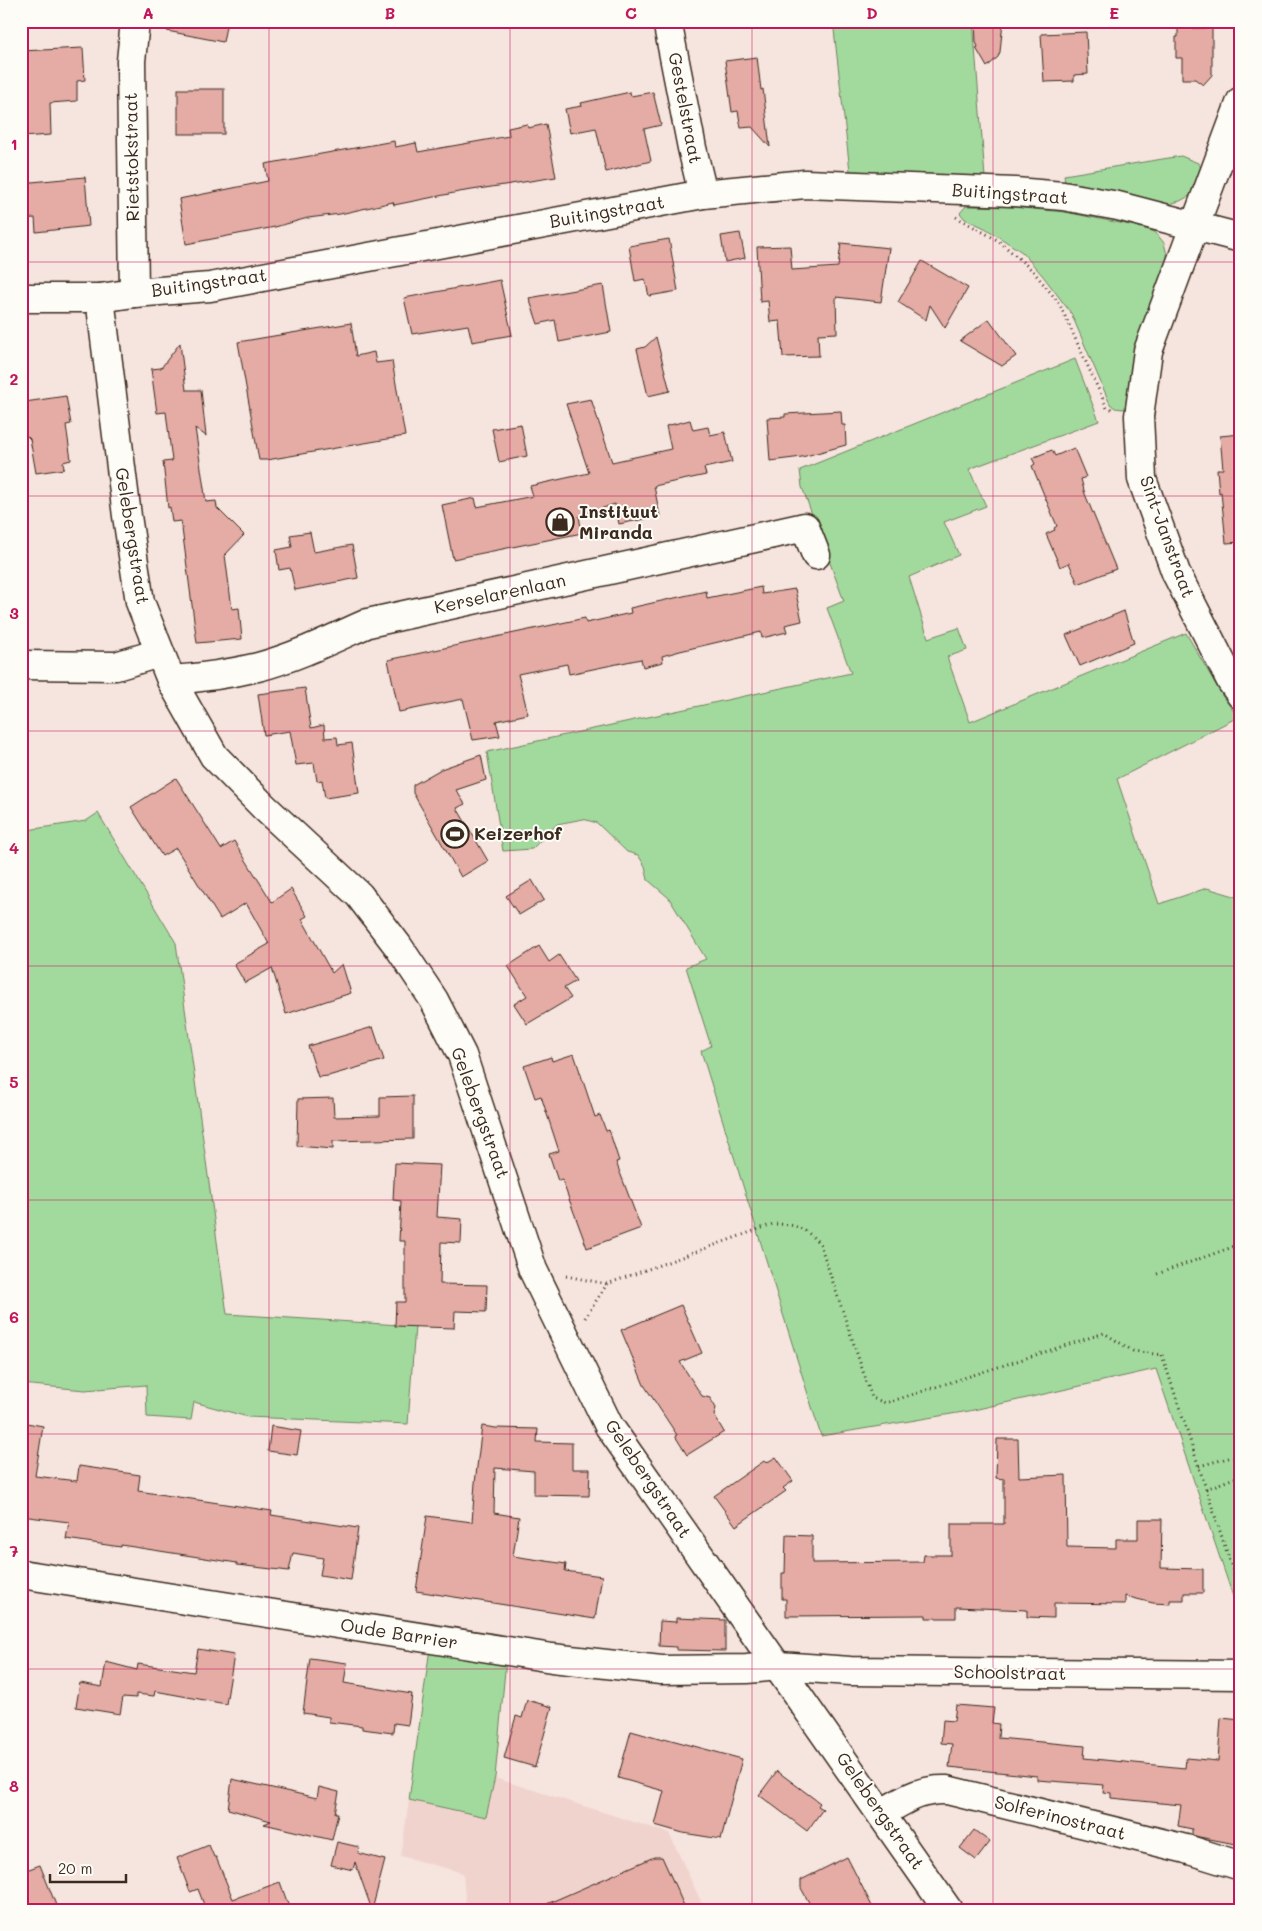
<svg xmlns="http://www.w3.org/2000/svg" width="1262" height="1931" font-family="Mali,sans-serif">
	<rect width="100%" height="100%" fill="#f6e4de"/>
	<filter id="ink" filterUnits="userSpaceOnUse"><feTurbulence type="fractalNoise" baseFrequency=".02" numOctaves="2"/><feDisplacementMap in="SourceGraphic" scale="10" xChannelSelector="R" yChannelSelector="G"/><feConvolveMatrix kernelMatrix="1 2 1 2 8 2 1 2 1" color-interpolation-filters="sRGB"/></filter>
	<g filter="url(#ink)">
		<!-- built -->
		<polygon fill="#f1d3cd" points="495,1778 669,1833 705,1910 466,1910 463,1873 401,1856 409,1800 485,1817"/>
		<!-- green -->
		<g fill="#a2da9e" stroke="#6e825e">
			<polygon points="833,21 973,21 985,178 850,171"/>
			<polygon points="1181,156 1198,163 1205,173 1193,194 1180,201 1169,204 1159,203 1065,183 1064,175"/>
			<polygon points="966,206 1012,207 1065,212 1135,226 1155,232 1164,243 1168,259 1127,405 1123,409 1115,408 1110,404 1071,313 1043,276 1022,252 985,228 965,219 960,213"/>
			<polygon points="1075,359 1099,421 969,469 986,506 944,522 959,555 909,577 928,638 959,628 967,650 947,657 970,722 1186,633 1223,697 1238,717 1117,779 1159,904 1207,888 1241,898 1241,1620 1156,1369 969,1411 821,1436 701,1051 711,1046 686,967 706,959 669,898 648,880 645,866 638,855 627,852 597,823 583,819 557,824 532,849 503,851 487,752 851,673 827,608 844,601 802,487 800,470"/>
			<polygon points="98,813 176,943 227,1314 415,1326 408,1424 248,1417 194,1402 191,1420 147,1417 146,1385 85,1390 21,1384 21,831 86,821"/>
			<polygon points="430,1648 506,1660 495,1777 486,1817 409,1800"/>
		</g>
		<!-- building -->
		<g fill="#e5aba5" stroke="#3b2a1e">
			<polygon points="168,21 227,21 223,42 167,31"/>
			<polygon points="975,21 1003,21 1000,52 998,57 987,67 976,48 978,47 976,42"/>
			<polygon points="1178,28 1212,28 1212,75 1203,85 1195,79 1182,79 1182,58 1176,58 1176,37 1178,37"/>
			<polygon points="1086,32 1088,74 1074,75 1074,81 1044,82 1041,34"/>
			<polygon points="83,48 85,80 77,81 77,101 50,103 51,135 21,137 21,116 23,116 21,51"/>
			<polygon points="757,57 761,90 763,89 770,147 752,127 741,128 738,111 732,112 725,61"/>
			<rect x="178" y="89" width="46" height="45"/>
			<polygon points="630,92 631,96 653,92 661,125 644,129 651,161 606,172 596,128 570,133 565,109 582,106 581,103"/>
			<polygon points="527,124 528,128 546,124 556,177 459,192 394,205 393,202 340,214 308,218 275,227 186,244 179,199 268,181 265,164 394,141 395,147 416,143 418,152 509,136 508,128"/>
			<polygon points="85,177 89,226 36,232 35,218 21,219 21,183"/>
			<polygon points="740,233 745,258 725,262 721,236"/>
			<polygon points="669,239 678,291 649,296 645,279 635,281 629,246"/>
			<polygon points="841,243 889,248 881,302 836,297 837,333 818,334 819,356 783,357 780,321 770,322 768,301 760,302 757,247 790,246 792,270 838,267"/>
			<polygon points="922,261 968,288 945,328 930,305 926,320 898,302"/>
			<polygon points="500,280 512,335 472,342 468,325 412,334 404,298"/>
			<polygon points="603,285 611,332 559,342 555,320 538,324 529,298"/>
			<polygon points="989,319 1016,356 1002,366 960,341"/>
			<polygon points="351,323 356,356 374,352 376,363 392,361 405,436 267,460 259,460 238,342"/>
			<polygon points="656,337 670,391 648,396 637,349 645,347"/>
			<polygon points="180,343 186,390 201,390 206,436 195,428 206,502 216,501 217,508 244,535 225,555 232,609 239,608 242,639 197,643 181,521 172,522 170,507 168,508 163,462 172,461 166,412 157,413 151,369 161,368"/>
			<polygon points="66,396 71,424 66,425 71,460 63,462 64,469 36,473 30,439 21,430 27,417 25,402"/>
			<polygon points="591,399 612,462 671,449 666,426 690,420 693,430 708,427 710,435 725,432 732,462 704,468 706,475 654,486 660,516 619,524 615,504 579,516 582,533 453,559 442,505 475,498 477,507 533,496 530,486 589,473 566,404"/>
			<polygon points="841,411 842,425 845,425 846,445 802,457 770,461 767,418 785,417 785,414"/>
			<polygon points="521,424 527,456 499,462 492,429"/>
			<polygon points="1241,434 1241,542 1226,543 1221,492 1219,493 1217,469 1223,469 1220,436"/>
			<polygon points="1074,448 1086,477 1081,479 1085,494 1116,569 1078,584 1069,563 1060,567 1046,534 1055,530 1054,528 1057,526 1032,466 1035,464 1032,458 1052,450 1055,456"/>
			<polygon points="310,532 314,552 352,545 358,578 295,590 290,568 279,570 276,550 292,547 290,535"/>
			<polygon points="761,587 762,594 795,589 802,621 785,625 787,632 762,638 761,632 680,651 662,656 663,662 643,667 641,659 569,674 567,664 518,674 528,714 496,721 500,736 473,740 463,699 399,712 388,660 585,618 586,623 631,613 630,608 706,591 707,598"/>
			<polygon points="1124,611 1134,643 1080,666 1066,635"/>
			<polygon points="305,688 311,728 324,725 325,738 337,737 338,745 352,743 359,793 325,798 322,780 317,781 314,763 296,765 290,731 264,735 258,694"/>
			<polygon points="481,755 486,780 456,790 465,804 457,808 488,861 461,877 413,793 413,785 441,769"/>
			<polygon points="176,778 221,849 234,841 272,902 291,889 307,916 302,919 332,973 342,964 351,993 286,1014 272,968 245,983 234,964 269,944 246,903 220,919 176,848 162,856 131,807"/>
			<polygon points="532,880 544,900 519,915 506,896"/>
			<polygon points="539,946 549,962 559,955 576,981 564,988 571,998 527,1024 514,1004 527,996 508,966"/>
			<polygon points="373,1027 384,1060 328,1076 318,1077 308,1046"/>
			<polygon points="574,1054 595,1117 600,1115 606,1131 609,1130 619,1161 616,1162 641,1228 587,1248 562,1180 558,1181 549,1154 559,1151 541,1096 535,1098 524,1066 551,1057 552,1061"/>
			<polygon points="413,1096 413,1139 333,1141 333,1149 297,1146 298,1099 333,1098 334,1117 380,1116 380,1097"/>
			<polygon points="395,1163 440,1165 437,1217 462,1219 461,1243 441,1242 440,1284 487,1285 486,1312 455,1311 454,1328 395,1326 396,1302 405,1302 405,1241 399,1241 401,1201 393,1200"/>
			<polygon points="681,1305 702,1353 680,1362 702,1396 710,1398 716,1408 714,1415 724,1432 687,1455 675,1436 677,1435 644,1385 621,1330"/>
			<polygon points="21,1422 43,1426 35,1476 77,1481 79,1466 140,1475 138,1491 272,1511 271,1515 358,1528 351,1580 320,1575 323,1558 293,1553 289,1571 237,1565 237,1563 121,1545 121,1547 66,1539 69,1522 21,1516"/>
			<polygon points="271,1426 301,1431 297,1455 268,1451"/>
			<polygon points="482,1426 496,1428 538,1429 537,1442 572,1443 572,1469 590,1469 589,1496 534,1495 534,1471 495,1468 494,1513 519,1517 513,1556 566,1564 565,1571 602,1576 595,1619 416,1591 427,1516 472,1522 475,1483"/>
			<polygon points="997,1439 1018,1439 1019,1477 1066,1475 1067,1547 1116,1548 1116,1539 1138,1539 1138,1519 1162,1519 1161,1568 1203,1569 1203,1593 1184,1593 1184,1600 1170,1600 1170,1604 1153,1603 1125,1596 1125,1604 1054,1603 1054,1618 1027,1617 1027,1610 956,1607 956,1618 926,1618 926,1615 786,1616 786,1599 782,1599 782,1573 785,1573 786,1535 812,1536 812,1563 923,1562 924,1555 951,1555 951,1524 1004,1524 1004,1479 996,1478"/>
			<polygon points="776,1457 793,1481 783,1488 786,1491 736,1526 714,1496 764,1461 766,1463"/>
			<polygon points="676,1618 725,1620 725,1651 676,1650 676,1647 659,1646 660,1621 676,1622"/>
			<polygon points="198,1649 234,1655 226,1704 155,1691 154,1696 136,1694 136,1698 123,1697 120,1714 76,1707 80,1683 102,1687 106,1662 137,1670 138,1664 194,1672"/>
			<polygon points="310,1658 347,1663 344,1683 412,1694 408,1725 394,1723 393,1733 362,1729 362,1726 329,1722 329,1717 303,1713"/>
			<polygon points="527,1700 552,1707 535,1767 504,1758 516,1716 522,1718"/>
			<polygon points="956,1705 994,1708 992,1723 999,1724 998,1738 1085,1746 1084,1758 1185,1768 1186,1758 1218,1761 1221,1718 1241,1720 1241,1845 1199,1837 1192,1835 1192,1829 1178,1826 1181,1805 1111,1798 1111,1793 1103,1792 1104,1785 1037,1780 1037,1776 949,1767 952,1744 941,1743 943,1720 954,1721"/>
			<polygon points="631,1731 663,1740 664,1738 742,1759 721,1839 683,1833 655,1825 664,1791 618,1778"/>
			<polygon points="777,1771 820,1803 818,1806 823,1809 807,1831 759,1795"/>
			<polygon points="232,1779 317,1798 319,1787 339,1792 335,1813 338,1813 332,1840 264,1824 271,1821 228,1809"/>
			<polygon points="974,1830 990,1842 976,1860 960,1848"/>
			<polygon points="337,1842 359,1847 358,1853 385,1860 372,1910 355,1862 353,1870 331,1865"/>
			<polygon points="209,1845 214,1857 216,1857 233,1899 280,1882 290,1910 206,1910 198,1889 190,1892 177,1858"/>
			<polygon points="654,1857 662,1857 686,1910 533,1910"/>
			<polygon points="847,1857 874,1910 813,1910 801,1888 801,1880"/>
			<polygon points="40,1865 58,1910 21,1910 21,1872"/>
		</g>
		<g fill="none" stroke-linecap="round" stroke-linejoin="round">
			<!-- minor casing -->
			<g stroke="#3b2a1e" stroke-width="31">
				<g id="minor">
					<polyline points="667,21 692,148 703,194"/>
					<polyline points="1241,101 1148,351 1139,416 1142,479 1176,573 1231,681 1241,695"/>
					<polyline points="134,293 131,61 135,21"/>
					<polyline points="21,298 100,298 134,293 210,287 703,194 805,184 1015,192 1063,196 1118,206 1241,238"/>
					<polyline points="100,298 127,516 140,602 171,680 214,756 264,807 359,895 398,946 434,1000 462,1055 533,1270 609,1426 948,1910"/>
					<polyline points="21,665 116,666 159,653"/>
					<path d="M171,680C200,678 229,674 258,667C296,657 332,639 368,623L805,527L816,555"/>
					<polyline points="21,1574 552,1658 661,1670 747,1669 779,1666 850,1671 1241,1675"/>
					<path d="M882,1813C905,1800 919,1789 947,1790L1186,1849L1241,1866"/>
				</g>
			</g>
			<!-- path -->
			<g stroke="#3b2a1e" stroke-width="3" stroke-dasharray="1 4" stroke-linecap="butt">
				<polyline points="956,217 999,241 1033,271 1059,303 1107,408 1115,410"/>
				<polyline points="1157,1274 1241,1244"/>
				<polyline points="566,1276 607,1284"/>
				<path d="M585,1318L607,1284L773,1224C795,1224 804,1227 820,1244L872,1398L886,1403L1104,1333L1133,1351L1162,1355L1241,1595"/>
				<polyline points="1199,1466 1232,1457 1241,1459"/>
				<polyline points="1206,1489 1237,1477 1241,1472"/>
			</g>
			<!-- minor -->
			<use href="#minor" stroke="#fdfcf7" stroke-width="28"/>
		</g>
	</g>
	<!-- grid -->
	<path fill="none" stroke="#c2185b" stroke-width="1" stroke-opacity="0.55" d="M269,21V1910M510,21V1910M752,21V1910M993,21V1910M21,262H1241M21,496H1241M21,731H1241M21,966H1241M21,1200H1241M21,1434H1241M21,1669H1241"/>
	<!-- icons -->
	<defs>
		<g id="shop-ring" transform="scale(1.4375)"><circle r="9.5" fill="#fdfcf7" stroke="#3b2a1e" stroke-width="1.5"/><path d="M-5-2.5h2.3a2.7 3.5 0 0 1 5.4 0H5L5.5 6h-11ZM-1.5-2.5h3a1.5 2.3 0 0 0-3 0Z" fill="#3b2a1e"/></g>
		<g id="stadium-ring" transform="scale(1.4375)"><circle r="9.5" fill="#fdfcf7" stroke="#3b2a1e" stroke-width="1.5"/><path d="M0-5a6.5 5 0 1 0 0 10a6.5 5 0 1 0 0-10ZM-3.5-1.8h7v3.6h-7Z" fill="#3b2a1e"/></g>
	</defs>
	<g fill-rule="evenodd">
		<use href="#shop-ring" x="560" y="522"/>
		<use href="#stadium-ring" x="455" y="834"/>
	</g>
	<g text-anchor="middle" stroke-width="4" stroke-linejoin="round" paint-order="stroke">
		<!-- street labels -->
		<g font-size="18" fill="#3b2a1e" stroke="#fdfcf7">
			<text transform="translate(685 108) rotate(79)" y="6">Gestelstraat</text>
			<text transform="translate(132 157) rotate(-91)" y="6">Rietstokstraat</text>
			<text transform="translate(1010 194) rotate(4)" y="6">Buitingstraat</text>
			<text transform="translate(607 212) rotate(-10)" y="6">Buitingstraat</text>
			<text transform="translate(209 283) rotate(-8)" y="6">Buitingstraat</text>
			<text transform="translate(132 536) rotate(81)" y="6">Gelebergstraat</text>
			<text transform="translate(1167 537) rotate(70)" y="6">Sint-Janstraat</text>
			<text transform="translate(500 594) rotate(-12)" y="6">Kerselarenlaan</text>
			<text transform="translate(480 1113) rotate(70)" y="6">Gelebergstraat</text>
			<text transform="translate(648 1479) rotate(56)" y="6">Gelebergstraat</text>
			<text transform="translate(399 1634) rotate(9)" y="6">Oude Barrier</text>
			<text transform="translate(1010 1673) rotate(1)" y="6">Schoolstraat</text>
			<text transform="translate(880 1811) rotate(55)" y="6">Gelebergstraat</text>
			<text transform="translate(1060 1818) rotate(14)" y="6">Solferinostraat</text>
		</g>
		<!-- poi labels -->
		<g font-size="18" font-weight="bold" fill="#3b2a1e" stroke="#fdfcf7" text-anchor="start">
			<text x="579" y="518">Instituut<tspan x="579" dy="21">Miranda</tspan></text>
			<text x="474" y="840">Keizerhof</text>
		</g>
	</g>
	<!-- margin -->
	<rect width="1262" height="1931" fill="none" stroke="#fdfcf7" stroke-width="55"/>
	<!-- scale -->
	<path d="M50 1874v8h76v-8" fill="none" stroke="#3b2a1e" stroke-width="2.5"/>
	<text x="58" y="1874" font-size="15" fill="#3b2a1e" stroke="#fdfcf7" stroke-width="4" paint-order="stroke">20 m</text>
	<rect x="28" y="28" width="1206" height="1876" fill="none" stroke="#c2185b" stroke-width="2"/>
	<g font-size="16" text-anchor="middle" font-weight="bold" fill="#c2185b">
		<text x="148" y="19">A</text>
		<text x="390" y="19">B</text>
		<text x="631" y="19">C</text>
		<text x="872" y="19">D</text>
		<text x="1114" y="19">E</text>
		<text x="14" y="150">1</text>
		<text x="14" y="385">2</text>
		<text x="14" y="619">3</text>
		<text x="14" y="854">4</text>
		<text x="14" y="1088">5</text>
		<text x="14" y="1323">6</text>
		<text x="14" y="1557">7</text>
		<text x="14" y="1792">8</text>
	</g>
</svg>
